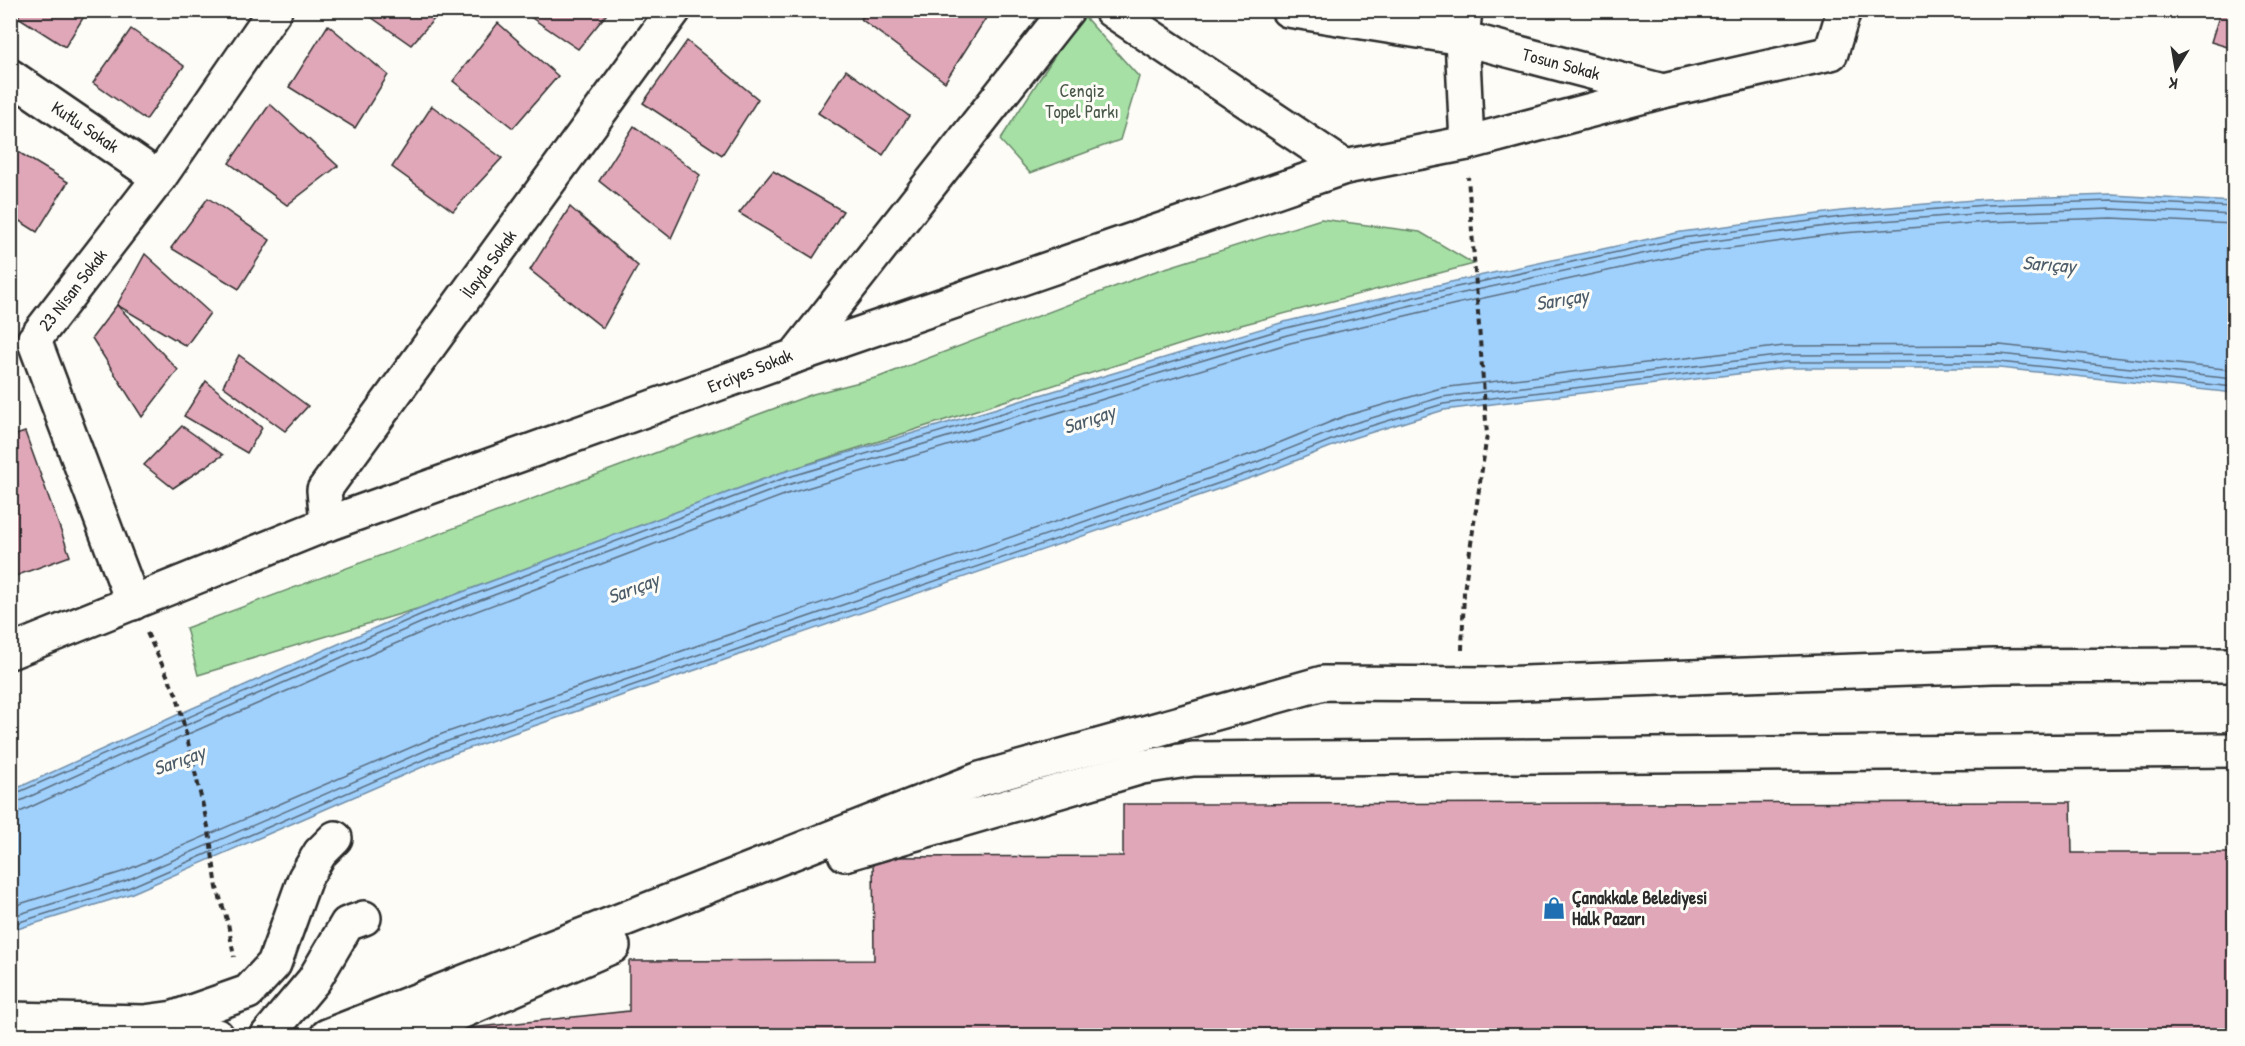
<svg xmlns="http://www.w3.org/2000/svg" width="2245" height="1046" font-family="'Patrick Hand',sans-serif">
	<rect width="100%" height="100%" fill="#fdfcf7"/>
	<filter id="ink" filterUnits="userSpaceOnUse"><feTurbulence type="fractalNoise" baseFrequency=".0167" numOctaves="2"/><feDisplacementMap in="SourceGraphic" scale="12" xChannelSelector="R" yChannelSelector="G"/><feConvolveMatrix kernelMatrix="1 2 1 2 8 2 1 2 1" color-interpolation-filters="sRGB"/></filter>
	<g filter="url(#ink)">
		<!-- green -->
		<g fill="#a6e0a5" stroke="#688668" stroke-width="1.5">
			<polygon points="1082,14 1139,77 1120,140 1030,173 1000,140"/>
			<polygon points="1321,219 1420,232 1474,264 1241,325 780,473 420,608 198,675 186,628 813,394 879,377 1153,272"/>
		</g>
		<!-- water -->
		<polygon fill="#a0d0fc" stroke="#718ea8" stroke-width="1.5" points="2112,195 2234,202 2234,393 1999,368 1786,368 1444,410 1353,438 1262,474 450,755 130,894 11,931 11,791 177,715 420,608 780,473 1284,322 1451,282 1681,232 1841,211 1986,199"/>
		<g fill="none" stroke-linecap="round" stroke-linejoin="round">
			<!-- shore -->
			<g stroke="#5a6d7f" stroke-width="1.5">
				<polyline points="10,796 422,614 782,479 1286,328 1452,288 1682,238 1841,217 1986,205 2112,201 2234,207"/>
				<polyline points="10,804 18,802 182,727 425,621 784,486 1287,335 1454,295 1683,245 1842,224 1987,213 2112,209 2234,215"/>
				<polyline points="10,813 22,811 186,735 429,629 787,494 1290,343 1456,304 1685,254 1843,233 1987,222 2112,218 2234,224"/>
				<polyline points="10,907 122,872 442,734 1254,453 1345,416 1441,388 1784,346 2000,345 2234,370"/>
				<polyline points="10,917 125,881 445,742 1257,462 1348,425 1442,397 1785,355 2000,354 2234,379"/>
				<polyline points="10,925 128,888 448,749 1260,469 1351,432 1443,404 1785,362 1999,362 2234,387"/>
			</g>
		</g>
		<!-- building -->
		<g fill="#e0a7b9" stroke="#2b2b2b" stroke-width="1.5">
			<polygon points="22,10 88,10 65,47 18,17"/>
			<polygon points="361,10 442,10 411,45"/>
			<polygon points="520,10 610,10 578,49"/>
			<polygon points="867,10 978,10 986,18 945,82 861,19"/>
			<polygon points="2221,10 2234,10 2234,49 2211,42"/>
			<polygon points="498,23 558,76 513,128 453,81"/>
			<polygon points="328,25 388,75 355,128 289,87"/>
			<polygon points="131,29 184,66 146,120 93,83"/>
			<polygon points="687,41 758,99 722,155 643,103"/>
			<polygon points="846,70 909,116 883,155 818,113"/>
			<polygon points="270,104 338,166 287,205 229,163"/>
			<polygon points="432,106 502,158 453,211 392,167"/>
			<polygon points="634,126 700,175 671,238 599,181"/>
			<polygon points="10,147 68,182 37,232 10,215"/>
			<polygon points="773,171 843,211 813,258 739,213"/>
			<polygon points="208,198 270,240 239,289 171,248"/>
			<polygon points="570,207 638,266 603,328 530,270"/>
			<polygon points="145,254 210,313 186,346 117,305"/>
			<polygon points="117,305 178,370 142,417 92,338"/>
			<polygon points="239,355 308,406 285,431 223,386"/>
			<polygon points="206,381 262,428 247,453 184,416"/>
			<polygon points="182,426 223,455 173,488 144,465"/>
			<polygon points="25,432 70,556 10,578 10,437"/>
			<polygon points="2071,802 2072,853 2234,853 2234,1036 433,1036 433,1032 629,1011 629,961 874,960 873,857 1123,856 1123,804"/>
		</g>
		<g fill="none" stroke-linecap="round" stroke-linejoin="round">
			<!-- minor casing -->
			<g stroke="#2b2b2b" stroke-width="38">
				<g id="minor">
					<polyline points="1111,10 1345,167"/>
					<polyline points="1288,10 1462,38 1663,91 1831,53 1844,10"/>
					<polyline points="1465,10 1462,38 1467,143"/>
					<polyline points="10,76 159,178"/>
					<polyline points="795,356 1345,167 1467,143 1663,91"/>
					<polyline points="327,524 324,490 674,10"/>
					<polyline points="133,603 34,340 159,178 275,10"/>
					<polyline points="10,652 327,524 795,356 1067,10"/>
					<polyline points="845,854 1142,767 1193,759 2234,750"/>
					<polyline points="10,1019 144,1022 174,1018 248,992 274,964 305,878 320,853 335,838"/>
					<polyline points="158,1025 217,1036"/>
					<polyline points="267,1036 314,980 347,924 364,918"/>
					<polyline points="327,1036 980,779 1323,683 1497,684 1993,666 2234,665"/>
					<polyline points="405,1036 613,946"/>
				</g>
			</g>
			<!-- path -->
			<g stroke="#2b2b2b" stroke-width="4" stroke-dasharray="6 4.5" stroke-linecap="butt">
				<polyline points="147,633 177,696 209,831 217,888 228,923 234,957"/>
				<polyline points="1462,650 1464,591 1487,435 1468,177"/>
			</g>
			<!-- minor -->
			<use href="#minor" stroke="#fdfcf7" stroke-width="33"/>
		</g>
	</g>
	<!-- icons -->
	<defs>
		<g id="shop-bare" transform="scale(1.8)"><path d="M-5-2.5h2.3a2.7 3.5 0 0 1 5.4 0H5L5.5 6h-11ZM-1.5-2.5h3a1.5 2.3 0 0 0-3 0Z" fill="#1f6fb2" stroke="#fdfcf7" stroke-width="2.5" paint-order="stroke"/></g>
	</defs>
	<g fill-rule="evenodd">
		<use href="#shop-bare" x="1554" y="908"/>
	</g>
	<g text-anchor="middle" stroke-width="6" stroke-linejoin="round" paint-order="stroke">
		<!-- street labels -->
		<g font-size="18" fill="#2b2b2b" stroke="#fdfcf7">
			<text transform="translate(1561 64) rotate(15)" y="6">Tosun Sokak</text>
			<text transform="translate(85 127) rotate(34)" y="6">Kutlu Sokak</text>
			<text transform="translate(489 264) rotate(-54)" y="6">İlayda Sokak</text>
			<text transform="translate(73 290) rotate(-52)" y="6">23 Nisan Sokak</text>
			<text transform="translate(750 371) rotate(-22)" y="6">Erciyes Sokak</text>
		</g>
		<!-- park labels -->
		<g font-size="18" fill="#4a584a" stroke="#fdfcf7">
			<text x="1082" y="97">Cengiz<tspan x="1082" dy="21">Topel Parkı</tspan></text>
		</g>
		<!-- poi labels -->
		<g font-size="18" font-weight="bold" fill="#2b2b2b" stroke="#fdfcf7" text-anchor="start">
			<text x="1572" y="904">Çanakkale Belediyesi<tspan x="1572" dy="21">Halk Pazarı</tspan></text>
		</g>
		<!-- water labels -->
		<g font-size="20" font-style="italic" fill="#4e5d6a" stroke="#fdfcf7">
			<text transform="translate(2049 264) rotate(4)" y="7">Sarıçay</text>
			<text transform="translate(1562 299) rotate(-10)" y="7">Sarıçay</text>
			<text transform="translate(1089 419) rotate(-19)" y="7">Sarıçay</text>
			<text transform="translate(633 588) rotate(-21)" y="7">Sarıçay</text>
			<text transform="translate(179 760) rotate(-20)" y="7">Sarıçay</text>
		</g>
	</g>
	<!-- margin -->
	<rect width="2245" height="1046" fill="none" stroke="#fdfcf7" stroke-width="36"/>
	<rect x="18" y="18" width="2209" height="1010" fill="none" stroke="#2b2b2b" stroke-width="2" filter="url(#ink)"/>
	<!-- north arrow -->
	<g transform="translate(2176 69) rotate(191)" stroke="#fdfcf7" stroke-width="4.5" paint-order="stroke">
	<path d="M0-4.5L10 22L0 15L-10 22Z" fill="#2b2b2b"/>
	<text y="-9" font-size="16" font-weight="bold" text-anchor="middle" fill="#2b2b2b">K</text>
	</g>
</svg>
